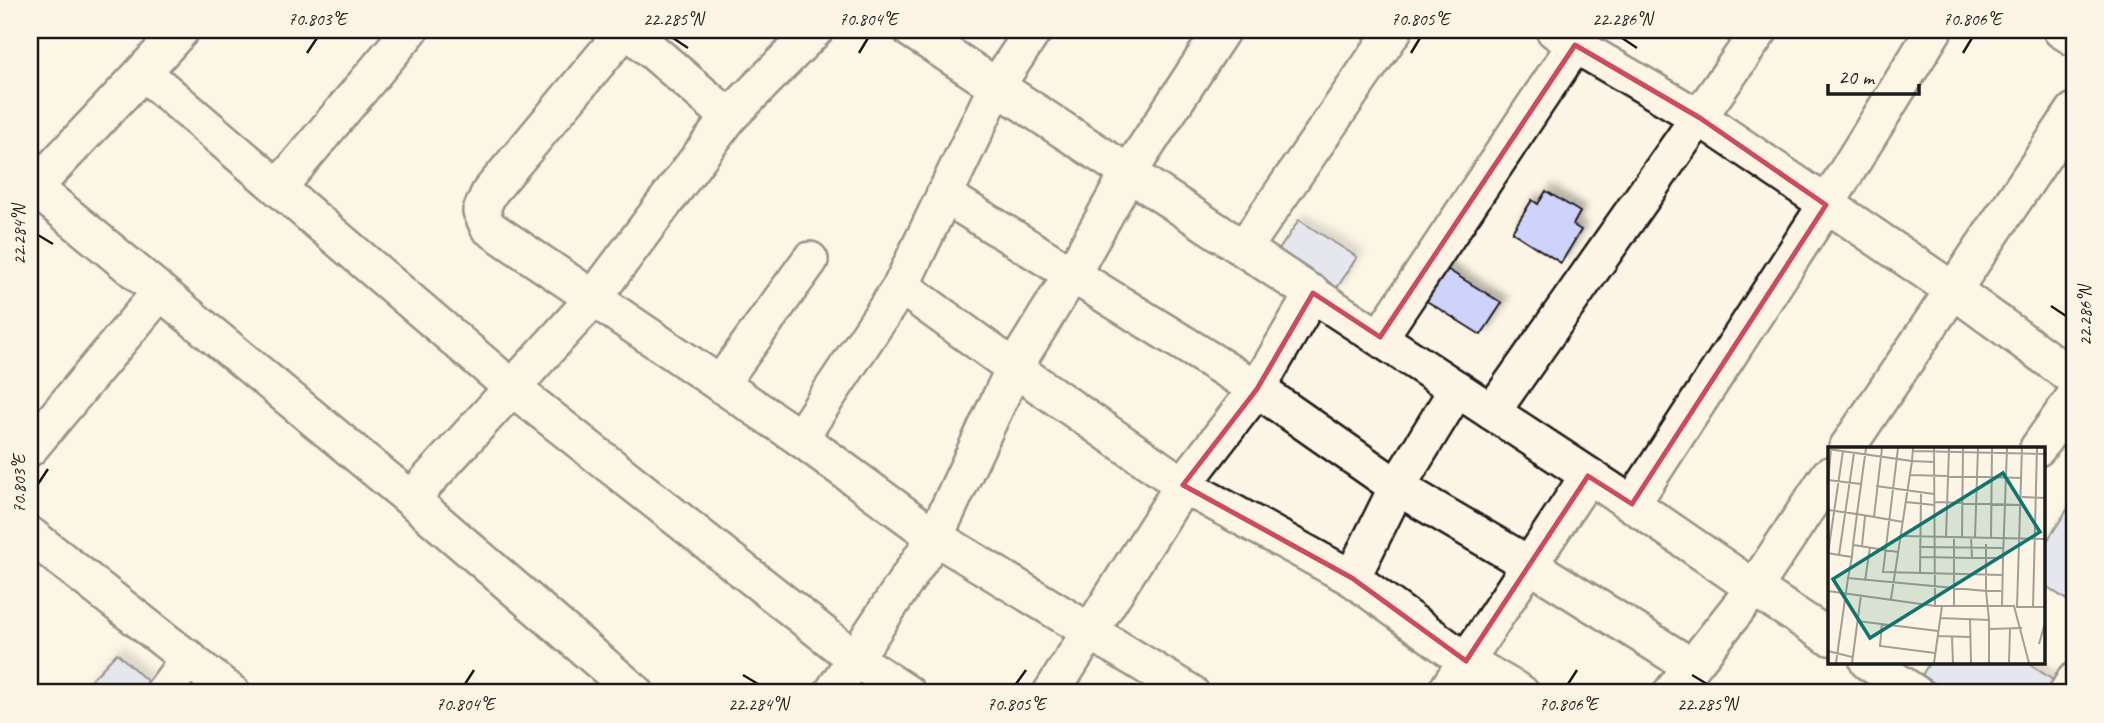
<svg xmlns="http://www.w3.org/2000/svg" width="2104" height="723" font-family="Caveat,sans-serif">
	<defs>
		<filter id="shadow"><feDropShadow dx="6" dy="-6" stdDeviation="3.5" flood-color="#0004"/></filter>
	</defs>
	<rect width="100%" height="100%" fill="#fcf5e5"/>
	<filter id="ink" filterUnits="userSpaceOnUse"><feTurbulence type="fractalNoise" baseFrequency=".0143" numOctaves="2"/><feDisplacementMap in="SourceGraphic" scale="14" xChannelSelector="R" yChannelSelector="G"/><feConvolveMatrix kernelMatrix="1 2 1 2 8 2 1 2 1" color-interpolation-filters="sRGB"/></filter>
	<g filter="url(#ink)">
		<!-- building -->
		<g fill="#cdd3fb" stroke="#1c1c1c" stroke-width="2" filter="url(#shadow)">
			<polygon points="1546,191 1580,212 1573,225 1581,230 1561,263 1512,232 1532,200 1538,204"/>
			<polygon points="1299,220 1357,257 1335,291 1277,253"/>
			<polygon points="1445,268 1502,303 1481,335 1425,300"/>
			<polygon points="2071,504 2074,506 2074,605 2043,584 2043,547"/>
			<polygon points="117,653 148,682 137,693 79,693"/>
			<polygon points="1930,662 2026,662 2062,686 2057,693 1950,693 1922,675"/>
		</g>
		<g fill="none" stroke-linecap="round" stroke-linejoin="round">
			<!-- street casing -->
			<g stroke="#1c1c1c" stroke-width="40">
				<g id="street">
					<polyline points="625,30 489,193 481,211 488,227 800,438 935,537 1191,693"/>
					<polyline points="628,30 729,117"/>
					<polyline points="911,30 1632,504 1754,588 1829,637"/>
					<polyline points="1554,30 1575,45 1700,118 1953,290 2074,378"/>
					<polyline points="2061,30 2074,38"/>
					<polyline points="143,72 181,30"/>
					<polyline points="30,184 411,499 636,693"/>
					<polyline points="279,187 410,30"/>
					<polyline points="30,192 143,72 511,387 854,658 907,693"/>
					<polyline points="944,195 1257,389 1397,487 1530,565 1691,666"/>
					<polyline points="1244,248 1394,30"/>
					<polyline points="901,286 1014,368 1183,485 1352,578"/>
					<polyline points="1380,337 1585,30"/>
					<polyline points="720,384 810,260"/>
					<polyline points="1457,389 1397,487 1352,578 1466,661 1521,693"/>
					<polyline points="1492,412 1760,30"/>
					<polyline points="800,438 901,286 997,85 1034,30"/>
					<polyline points="30,448 160,292"/>
					<polyline points="1847,448 2074,111"/>
					<polyline points="2038,448 2074,397"/>
					<polyline points="411,499 592,300 729,117 815,30"/>
					<polyline points="1632,504 1826,205 1934,30"/>
					<polyline points="30,535 232,693"/>
					<polyline points="1868,662 1915,693"/>
					<polyline points="163,693 189,658"/>
					<polyline points="832,693 935,537 1014,368 1072,274 1128,174 1222,30"/>
					<polyline points="1051,693 1183,485 1257,389 1313,293"/>
					<polyline points="1445,693 1588,476"/>
					<polyline points="1671,693 1754,588 1829,475"/>
					<polyline points="2067,693 2074,681"/>
				</g>
			</g>
			<!-- street -->
			<use href="#street" stroke="#fcf5e5" stroke-width="35"/>
		</g>
	</g>
	<!-- marked area -->
	<path d="M0 0H2104V723H0ZM1575,45L1700,118L1826,205L1632,504L1588,476L1466,661L1352,578L1183,485L1257,389L1313,293L1380,337Z" fill="#fcf5e5" fill-opacity=".55" fill-rule="evenodd"/>
	<path fill="none" stroke="#d1495b" stroke-width="5" stroke-linejoin="round" d="M1575,45L1700,118L1826,205L1632,504L1588,476L1466,661L1352,578L1183,485L1257,389L1313,293L1380,337Z"/>
	<!-- ticks -->
	<path fill="none" stroke="#1c1c1c" stroke-width="2.5" d="M673,38L688,48M1622,38L1637,48M307,53L317,38M859,53L868,38M1411,53L1420,38M1963,53L1972,38M38,235L53,244M2051,306L2066,316M38,484L48,469M743,675L758,684M1692,675L1707,684M465,684L474,670M1016,684L1026,670M1568,684L1577,670"/>
	<!-- overview -->
	<g transform="translate(1828 447)">
		<rect width="217" height="217" fill="#fcf5e5"/>
		<path fill="none" stroke="#a29e95" stroke-width="2" d="M70,1L55,125L174,128M106,1L107,159M194,1L189,160H217M0,2L84,14L85,1M85,4L217,7M82,28L194,31M0,33L33,37M0,37L3,2M48,39L106,47M194,50L217,51M78,55L106,58M106,55L193,58M0,63L29,67L38,1M46,70L54,1M74,89L217,92M118,90L121,1M134,90L135,1M143,90L144,111H175L179,1M147,90L150,1M163,91L164,1M158,97V144H173M25,98L29,67L75,75M34,99L37,69M91,100L176,101M0,106L11,108L26,6M0,106L15,4M11,108L24,110L25,98L70,105M92,110L144,111M92,127L93,45M20,131L24,110M37,134L42,100M0,144L107,159H186L201,216M63,152L84,14L106,15M174,159L175,111M126,160V90M205,160L209,1M142,172L143,216M161,173V216M29,174L110,184M54,176L52,199L107,206M161,182L194,181M109,189L143,190M124,190L125,216M211,197L217,176M0,204L24,210M181,215L182,182M8,216L20,131L158,144L161,173L112,171M24,216L33,148M106,216L114,159"/>
		<path fill="#0f766e" fill-opacity="0.15" stroke="#0f766e" stroke-width="3.5" d="M175,26L212,85L42,191L5,132Z"/>
		<rect width="217" height="217" fill="none" stroke="#1c1c1c" stroke-width="3.5"/>
	</g>
	<!-- margin -->
	<rect width="2104" height="723" fill="none" stroke="#fcf5e5" stroke-width="77"/>
	<!-- scale -->
	<path d="M1828 84v10h91v-10" fill="none" stroke="#1c1c1c" stroke-width="3.5"/>
	<text x="1838" y="84" font-size="21" fill="#1c1c1c" stroke="#fcf5e5" stroke-width="5" paint-order="stroke">20 m</text>
	<rect x="38" y="38" width="2028" height="646" fill="none" stroke="#1c1c1c" stroke-width="2.5"/>
	<g font-size="18" text-anchor="middle" fill="#1c1c1c">
		<text x="317" y="25">70.803°E</text>
		<text x="673" y="25">22.285°N</text>
		<text x="868" y="25">70.804°E</text>
		<text x="1420" y="25">70.805°E</text>
		<text x="1622" y="25">22.286°N</text>
		<text x="1972" y="25">70.806°E</text>
		<text transform="translate(19 235) rotate(-90)" y="6">22.284°N</text>
		<text transform="translate(2085 316) rotate(-90)" y="6">22.286°N</text>
		<text transform="translate(19 484) rotate(-90)" y="6">70.803°E</text>
		<text x="465" y="710">70.804°E</text>
		<text x="758" y="710">22.284°N</text>
		<text x="1016" y="710">70.805°E</text>
		<text x="1568" y="710">70.806°E</text>
		<text x="1707" y="710">22.285°N</text>
	</g>
</svg>
